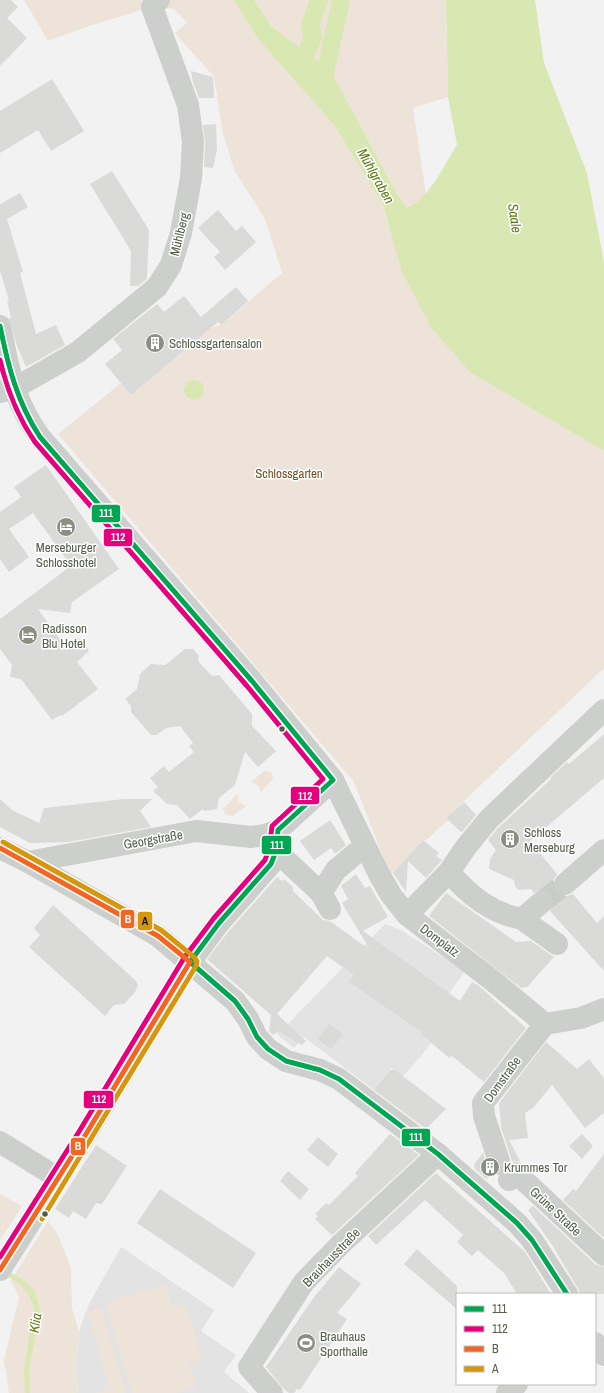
<svg xmlns="http://www.w3.org/2000/svg" width="604" height="1393" font-family="'Archivo Narrow',sans-serif">
	<rect width="100%" height="100%" fill="#f2f2f2"/>
	<!-- education -->
	<g fill="#e3e3e4">
		<polygon points="385,924 399,929 465,971 423,1030 435,1037 422,1055 403,1076 391,1068 374,1090 304,1037 294,1048 276,1033 278,1031 283,1034 290,1026 288,1024"/>
		<polygon points="121,1247 214,1310 201,1331 236,1355 224,1372 249,1393 78,1393 76,1370 79,1331 89,1304"/>
	</g>
	<!-- green -->
	<g fill="#eee3d9">
		<polygon points="24,0 234,0 258,39 334,125 383,205 387,221 471,373 604,451 604,668 446,818 448,820 425,841 423,840 407,859 390,875 354,782 58,434 121,383 131,395 211,328 221,325 282,273 265,219 234,170 223,134 214,77 175,33 187,23 174,9 152,7 89,26 48,41"/>
		<polygon points="254,0 446,0 448,97 413,108 426,194 417,204 407,208 397,194 330,70 271,26"/>
		<polygon points="264,771 271,772 274,778 261,792 258,785 251,782"/>
		<polygon points="237,794 239,802 246,806 233,816 226,815 223,809"/>
		<polygon points="0,1194 22,1206 0,1240"/>
		<polygon points="48,1221 58,1235 71,1268 72,1308 79,1331 76,1370 78,1393 9,1393 4,1360 19,1297 11,1281"/>
		<polygon points="165,1284 173,1309 186,1305 202,1359 189,1363 196,1387 177,1393 132,1393 105,1303"/>
		<polygon points="101,1307 126,1393 94,1393 109,1388 87,1311"/>
	</g>
	<!-- water -->
	<g fill="#d9e8b2">
		<path d="M234,0H254L271,26L330,70L397,194L407,208C431,197 443,166 457,145L448,97L446,0H535L544,63L587,173L604,262V451L471,373L432,329L402,272L383,205L334,125L258,39Z"/>
		<circle cx="194" cy="390" r="10"/>
		<polygon points="0,1267 21,1278 34,1290 40,1310 29,1370 30,1393 25,1393 24,1369 34,1308 29,1295 19,1283 0,1273"/>
	</g>
	<g fill="none" stroke-linecap="round" stroke-linejoin="round">
		<!-- canal -->
		<g stroke="#d9e8b2" stroke-width="18">
			<polyline points="301,65 313,37 310,25 319,0"/>
			<polyline points="322,87 341,0"/>
		</g>
	</g>
	<!-- building -->
	<g fill="#dadbd9">
		<polygon points="0,0 11,0 18,7 7,18 27,38 0,66"/>
		<polygon points="191,71 213,77 214,98 199,98 193,82"/>
		<polygon points="52,79 84,131 51,151 38,130 0,153 0,111"/>
		<polygon points="216,124 217,150 213,168 204,167 205,143 203,125"/>
		<polygon points="112,171 149,230 147,279 138,286 130,286 131,251 90,184"/>
		<polygon points="20,193 28,207 7,219 23,272 20,273 36,334 56,325 65,345 26,367 17,346 9,318 11,318 7,300 9,300 0,271 0,204"/>
		<polygon points="218,210 236,231 242,226 256,242 225,270 214,257 220,252 198,228"/>
		<polygon points="236,287 248,301 221,325 218,322 131,395 105,364 122,350 113,339 157,304 164,312 184,296 201,317"/>
		<polygon points="46,465 119,569 72,602 70,613 38,609 67,649 80,638 85,645 89,651 77,662 98,689 62,716 61,715 52,720 21,679 10,677 12,665 0,649 0,619 71,566 33,513 9,529 29,557 9,572 0,559 0,512 21,497 14,487"/>
		<polygon points="185,649 193,649 199,656 198,661 212,676 219,675 252,714 252,726 276,751 258,767 245,752 235,785 219,798 217,809 204,811 203,809 190,819 177,805 167,804 153,791 158,787 150,778 164,766 169,772 194,752 189,746 193,743 180,726 166,728 157,735 151,735 131,712 131,706 125,699 137,689 140,674 151,664 165,665"/>
		<polygon points="604,734 604,778 530,841 557,874 553,880 553,886 556,892 561,896 567,896 573,894 597,923 604,916 604,971 550,911 554,906 554,900 551,894 546,890 539,890 534,893 531,889 518,890 515,886 514,880 489,869 490,859 496,850 488,840 498,828 551,779 551,777 567,762 569,764"/>
		<polygon points="0,799 12,810 39,823 44,808 124,799 152,799 140,811 151,827 69,842 30,843 0,827"/>
		<polygon points="464,802 476,815 463,831 461,832 446,818"/>
		<polygon points="330,820 346,845 335,854 331,848 314,860 300,841"/>
		<polygon points="423,840 439,853 436,856 442,860 426,878 408,861 406,892 393,873"/>
		<polygon points="356,874 365,888 370,886 388,917 363,931 460,1001 472,982 478,985 526,1028 484,1082 452,1056 449,1058 421,1034 422,1032 349,982 354,975 327,956 277,1014 306,1041 302,1045 278,1031 273,1035 269,1031 271,1015 207,959 229,931 277,877 282,881 284,879 293,887 293,891 323,920 330,921 370,950 342,903 348,899 341,886"/>
		<polygon points="446,893 516,942 531,941 554,957 527,987 521,988 429,916"/>
		<polygon points="53,905 136,981 138,986 135,992 124,1004 114,1005 105,1016 29,947 40,935 34,928"/>
		<polygon points="329,1024 343,1034 331,1049 318,1039"/>
		<polygon points="546,1042 577,1069 589,1059 604,1078 604,1113 585,1128 552,1085 533,1108 525,1113 528,1138 509,1140 520,1161 512,1161 500,1124 501,1126 499,1103"/>
		<polygon points="390,1070 395,1070 446,1109 426,1129 374,1090"/>
		<polygon points="390,1134 419,1155 332,1235 315,1219 318,1216 315,1214 326,1203 329,1205 358,1176 355,1173"/>
		<polygon points="582,1134 593,1146 582,1159 569,1146"/>
		<polygon points="318,1137 338,1154 328,1167 307,1150"/>
		<polygon points="96,1145 127,1166 102,1204 96,1203 86,1219 73,1211 69,1218 55,1209"/>
		<polygon points="483,1153 488,1168 494,1175 486,1179 474,1168 475,1163"/>
		<polygon points="604,1154 604,1238 563,1200 573,1189 576,1191"/>
		<polygon points="288,1171 309,1189 300,1200 280,1181"/>
		<polygon points="436,1173 525,1252 551,1294 517,1294 504,1273 478,1250 472,1256 457,1242 463,1235 425,1200 376,1245 368,1236"/>
		<polygon points="160,1189 256,1253 233,1288 137,1223"/>
		<polygon points="533,1206 595,1264 604,1267 604,1294 581,1294 554,1248 528,1210"/>
		<polygon points="417,1249 457,1286 457,1309 404,1264"/>
		<polygon points="339,1267 361,1284 337,1313 347,1319 300,1390 297,1389 294,1393 289,1393 284,1389 266,1367 314,1297"/>
	</g>
	<g fill="none" stroke-linecap="round" stroke-linejoin="round">
		<!-- minor-tunnel -->
		<polyline stroke="#caccc8" stroke-width="22" stroke-dasharray="22 11" stroke-linecap="butt" points="542,902 565,884"/>
		<!-- minor -->
		<g stroke="#cdcfcc" stroke-width="22">
			<path d="M0,326C9,369 13,400 40,437L252,681L333,780L379,874L391,895L407,915L492,980L545,1024L581,1018L604,1009"/>
			<polyline points="0,392 13,389 78,352 157,287 171,265 181,233 191,178 193,142 188,105 152,7 159,0"/>
			<polyline points="0,848 28,862 158,936 235,1001 248,1019 257,1037 268,1049 286,1061 320,1070 339,1079 438,1154 517,1223 532,1240 567,1294"/>
			<polyline points="276,851 321,893 330,909"/>
			<polyline points="28,862 196,831 251,837 265,835 278,830"/>
			<path d="M449,872C470,896 491,913 522,919L542,902"/>
			<polyline points="565,884 604,850"/>
			<polyline points="321,893 336,870 356,853"/>
			<polyline points="407,915 449,872 466,847 489,819 604,710"/>
			<polyline points="522,919 557,944"/>
			<polyline points="0,1142 58,1178"/>
			<polyline points="500,1164 484,1116 483,1103 545,1024"/>
			<polyline points="509,1180 516,1173 604,1255"/>
			<polyline points="0,1270 86,1134 190,962 219,923 271,864 276,851 278,830 333,780"/>
			<polyline points="595,1343 604,1355"/>
			<polyline points="272,1393 249,1367 304,1282 342,1243 438,1154"/>
			<polyline points="507,1393 517,1384"/>
		</g>
		<!-- bus-1 casing -->
		<g stroke="#fff" stroke-width="8">
			<path id="bus-1" d="M0,326C8,366 17,402 40,437L252,681L333,780L278,830L276,851L271,864L219,923L190,962L235,1001L248,1019L257,1037L268,1049L286,1061L320,1070L339,1079L438,1154L517,1223L532,1240L567,1294"/>
		</g>
		<!-- bus-2 casing -->
		<g stroke="#fff" stroke-width="8">
			<path id="bus-2" d="M0,360C7,390 17,416 35,442L247,686L323,779L272,826L269,849L265,860L214,918L184,958L80,1130L0,1257"/>
		</g>
		<!-- bus-3 casing -->
		<g stroke="#fff" stroke-width="8">
			<polyline id="bus-3" points="0,848 158,936 190,962 86,1134 0,1270"/>
		</g>
		<!-- bus-4 casing -->
		<g stroke="#fff" stroke-width="8">
			<polyline id="bus-4" points="3,842 161,930 194,957 197,961 196,966 42,1219"/>
		</g>
		<!-- bus-1 -->
		<use href="#bus-1" stroke="#00a651" stroke-width="5"/>
		<!-- bus-2 -->
		<use href="#bus-2" stroke="#e5007d" stroke-width="5"/>
		<!-- bus-3 -->
		<use href="#bus-3" stroke="#f26522" stroke-width="5"/>
		<!-- bus-4 -->
		<use href="#bus-4" stroke="#d6970f" stroke-width="5"/>
	</g>
	<!-- icons -->
	<defs>
		<g id="building-disc" transform="scale(1)"><circle r="9.5" fill="#8b9085" stroke="#fff"/><path d="M-4-6H4V6H1V3H-1V6H-4ZM-2.5-4.3h1.7v1.8h-1.7ZM.8-4.3h1.7v1.8H.8ZM-2.5-1h1.7V.8h-1.7ZM.8-1h1.7V.8H.8Z" fill="#fff"/></g>
		<g id="hotel-disc" transform="scale(1)"><circle r="9.5" fill="#8b9085" stroke="#fff"/><path d="M-6-4.5h1.5V1H6V5H4.5V3h-9V5H-6ZM-4 0a1.8 1.8 0 1 1 3.6 0ZM.5 0V-2.5h3Q6-2.5 6 0Z" fill="#fff"/></g>
		<g id="stadium-disc" transform="scale(1)"><circle r="9.5" fill="#8b9085" stroke="#fff"/><path d="M0-5a6.5 5 0 1 0 0 10a6.5 5 0 1 0 0-10ZM-3.5-1.8h7v3.6h-7Z" fill="#fff"/></g>
	</defs>
	<g fill-rule="evenodd">
		<use href="#building-disc" x="155" y="343"/>
		<use href="#hotel-disc" x="66" y="527"/>
		<use href="#hotel-disc" x="28" y="635"/>
		<use href="#building-disc" x="510" y="839"/>
		<use href="#building-disc" x="490" y="1167"/>
		<use href="#stadium-disc" x="306" y="1343"/>
	</g>
	<!-- markers -->
	<g fill="#535c4a" stroke="#fff" stroke-width="1.5">
		<circle cx="282" cy="729" r="3.5"/>
		<circle cx="45" cy="1214" r="3.5"/>
	</g>
	<g text-anchor="middle" stroke-width="3" stroke-linejoin="round" paint-order="stroke">
		<!-- street labels -->
		<g font-size="13" fill="#535c4a" stroke="#fff">
			<text transform="translate(179 234) rotate(-76)" y="5">Mühlberg</text>
			<text transform="translate(153 839) rotate(-10)" y="5">Georgstraße</text>
			<text transform="translate(440 940) rotate(37)" y="5">Domplatz</text>
			<text transform="translate(502 1079) rotate(-54)" y="5">Domstraße</text>
			<text transform="translate(556 1211) rotate(43)" y="5">Grüne Straße</text>
			<text transform="translate(331 1257) rotate(-46)" y="5">Brauhausstraße</text>
		</g>
		<!-- poi labels -->
		<g font-size="13" fill="#535c4a" stroke="#fff" text-anchor="start">
			<text x="169" y="348">Schlossgartensalon</text>
			<text x="66" y="552" text-anchor="middle">Merseburger<tspan x="66" dy="15">Schlosshotel</tspan></text>
			<text x="42" y="633">Radisson<tspan x="42" dy="15">Blu Hotel</tspan></text>
			<text x="524" y="837">Schloss<tspan x="524" dy="15">Merseburg</tspan></text>
			<text x="504" y="1172">Krummes Tor</text>
			<text x="320" y="1341">Brauhaus<tspan x="320" dy="15">Sporthalle</tspan></text>
		</g>
		<!-- park labels -->
		<g font-size="13" fill="#765122" stroke="#fff">
			<text x="289" y="478">Schlossgarten</text>
		</g>
		<!-- water labels -->
		<g font-size="14" font-style="italic" fill="#607a19" stroke="#fff">
			<text transform="translate(376 176) rotate(61)" y="5">Mühlgraben</text>
			<text transform="translate(515 218) rotate(82)" y="5">Saale</text>
			<text transform="translate(35 1323) rotate(-81)" y="5">Klia</text>
		</g>
	</g>
	<g stroke="#fff" stroke-width="1.5">
		<rect x="91" y="504" width="30" height="19" rx="4" fill="#00a651"/>
		<rect x="103" y="528" width="30" height="19" rx="4" fill="#e5007d"/>
		<rect x="290" y="786" width="30" height="19" rx="4" fill="#e5007d"/>
		<rect x="261" y="835" width="31" height="20" rx="4" fill="#00a651"/>
		<rect x="120" y="909" width="15" height="20" rx="4" fill="#f26522"/>
		<rect x="137" y="911" width="16" height="20" rx="4" fill="#d6970f"/>
		<rect x="83" y="1090" width="31" height="19" rx="4" fill="#e5007d"/>
		<rect x="401" y="1128" width="30" height="19" rx="4" fill="#00a651"/>
		<rect x="70" y="1137" width="16" height="19" rx="4" fill="#f26522"/>
	</g>
	<g font-size="11" text-anchor="middle" font-weight="bold" fill="#fff">
		<text x="106" y="517">111</text>
		<text x="118" y="541">112</text>
		<text x="305" y="800">112</text>
		<text x="277" y="849">111</text>
		<text x="128" y="923">B</text>
		<text x="99" y="1103">112</text>
		<text x="416" y="1141">111</text>
		<text x="78" y="1150">B</text>
	</g>
	<g font-size="11" text-anchor="middle" font-weight="bold" fill="#111">
		<text x="145" y="925">A</text>
	</g>
	<!-- legend -->
	<rect x="456" y="1293" width="140" height="92" fill="#ffffff" stroke="#babeb7"/>
	<rect x="464" y="1306" width="20" height="6" fill="#00a651" stroke="#babeb7"/>
	<text x="492" y="1313" font-size="12" fill="#535c4a">111</text>
	<rect x="464" y="1326" width="20" height="6" fill="#e5007d" stroke="#babeb7"/>
	<text x="492" y="1333" font-size="12" fill="#535c4a">112</text>
	<rect x="464" y="1346" width="20" height="6" fill="#f26522" stroke="#babeb7"/>
	<text x="492" y="1353" font-size="12" fill="#535c4a">B</text>
	<rect x="464" y="1366" width="20" height="6" fill="#d6970f" stroke="#babeb7"/>
	<text x="492" y="1373" font-size="12" fill="#535c4a">A</text>
</svg>
